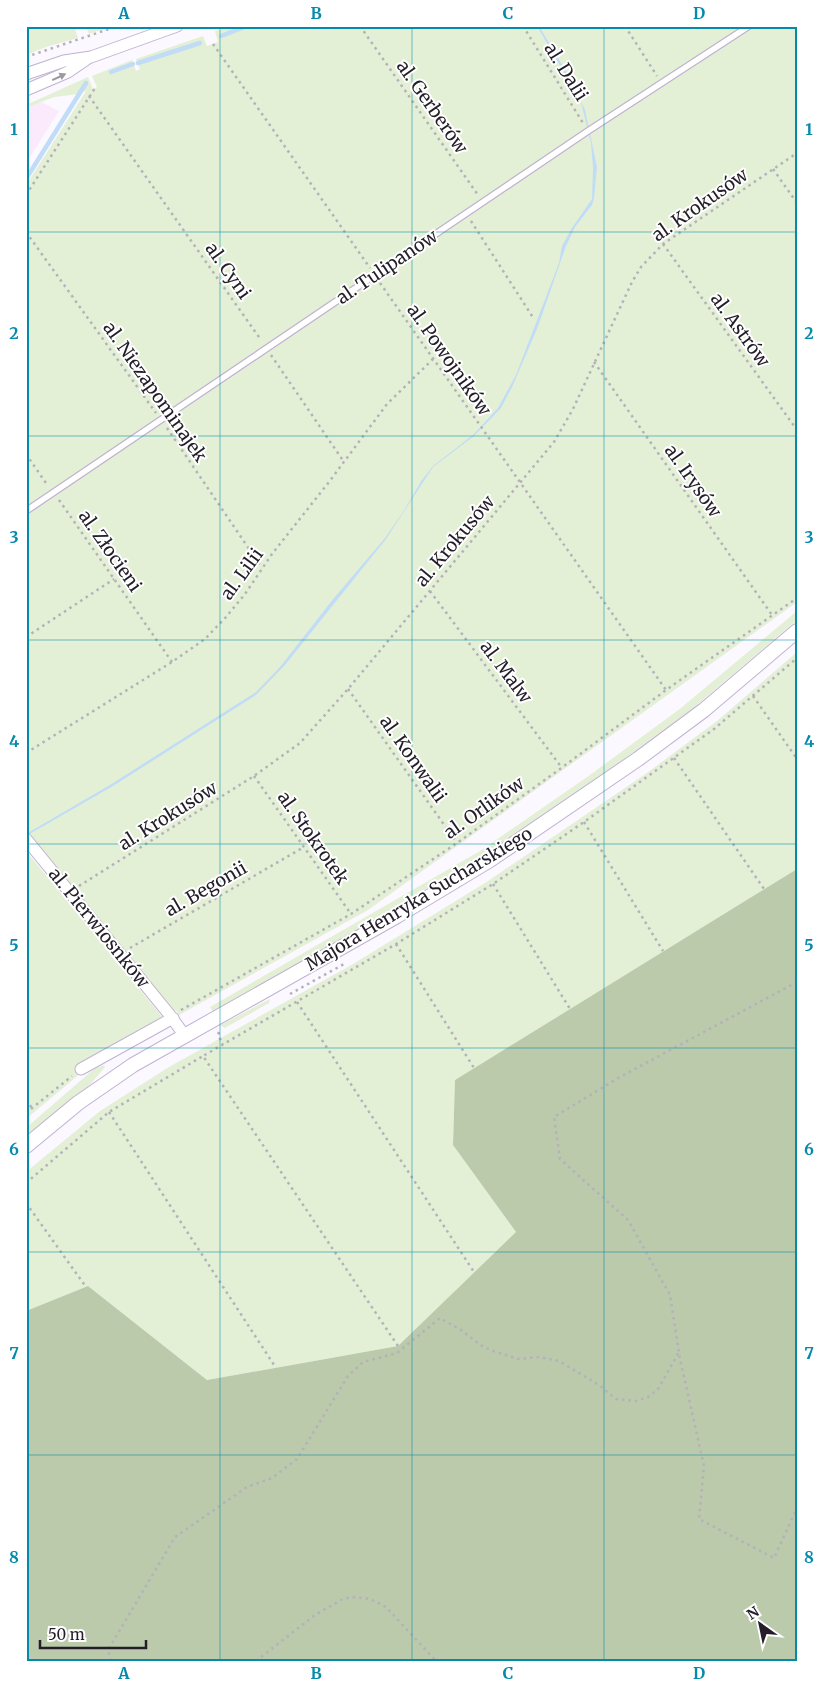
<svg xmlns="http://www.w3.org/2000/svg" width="823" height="1687" font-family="Merriweather,serif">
	<rect width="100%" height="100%" fill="#fbf8ff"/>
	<!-- industrial -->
	<polygon fill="#faeafc" points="41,102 59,111 26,163 26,108"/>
	<!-- green -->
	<g fill="#e3f0d5">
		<polygon points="26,26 74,26 78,38 46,47 26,55"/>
		<polygon points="86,26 112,26 89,34"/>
		<polygon points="229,26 797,26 797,602 368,910 179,1015 176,1010 174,1012 26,831 26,185 86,91 78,94 54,97 26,108 26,105 88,77 93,89 97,87 92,76 132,60 136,71 140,69 136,59 203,36 207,46 218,42 215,31"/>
		<polygon points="797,611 797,620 692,709 624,759 486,853 360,928 213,1012 210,1007 480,851 590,775 681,708"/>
		<polygon points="797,652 797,869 455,1080 453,1145 516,1232 398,1346 207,1380 88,1286 26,1311 26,1172 100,1111 169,1067 353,964 485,883 644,775 717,721"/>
		<polygon points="26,851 163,1018 82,1072 26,1119"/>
		<polygon points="270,999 269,1003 225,1028 220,1025"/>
		<polygon points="104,1065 105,1067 88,1087 26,1136 26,1128 94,1069"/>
	</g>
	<!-- forest -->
	<polygon fill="#bbcaaa" points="797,869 797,1661 26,1661 26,1311 88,1286 207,1380 398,1346 516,1232 453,1145 455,1080"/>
	<!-- water -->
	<polygon fill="#c0dcf6" points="537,26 539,26 570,78 585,110 597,167 594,198 592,205 575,227 566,246 537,329 512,387 501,408 474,436 433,467 386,539 285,665 256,695 113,786 26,836 26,834 110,785 256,692 280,667 334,598 385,538 403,512 422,480 433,466 473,435 498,408 516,375 559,263 562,246 572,228 592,199 593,168 591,143 581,102"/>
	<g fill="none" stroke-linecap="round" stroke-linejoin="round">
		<!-- stream -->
		<g stroke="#c0dcf6" stroke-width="4.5">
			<polyline points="221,36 247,26"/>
			<polyline points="138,63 200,43"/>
			<polyline points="111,72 133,64"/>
			<polyline points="26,179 86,83"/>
		</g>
		<!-- service casing -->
		<g stroke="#c1b2d1" stroke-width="8">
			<polyline id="service" points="26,511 588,131 749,26"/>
		</g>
		<!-- minor casing -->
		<g stroke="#c1b2d1" stroke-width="13">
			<g id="minor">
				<polyline points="26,74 64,61 91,57 177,26"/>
				<polyline points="26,90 68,72 87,59"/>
				<polyline points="26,839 169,1014 185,1036"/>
				<polyline points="81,1069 173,1018"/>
			</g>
		</g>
		<!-- tertiary casing -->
		<g stroke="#c1b2d1" stroke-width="16">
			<polyline id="tertiary" points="26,1146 78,1103 133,1065 397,916 490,860 638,759 704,710 797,631"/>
		</g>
		<!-- path -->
		<g stroke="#b5b1ba" stroke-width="2.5" stroke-dasharray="2.5 4" stroke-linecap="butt">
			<polyline points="360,26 478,195"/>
			<polyline points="523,26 583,123"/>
			<polyline points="625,26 657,76"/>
			<polyline points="213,44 370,268"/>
			<polyline points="26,57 118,26"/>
			<polyline points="89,96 261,340"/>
			<polyline points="773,169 797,203"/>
			<polyline points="26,195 95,88"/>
			<polyline points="471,221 534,319"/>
			<polyline points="26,232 156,413"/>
			<polyline points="663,244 797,430"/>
			<polyline points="380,283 666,690"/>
			<polyline points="271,355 344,462"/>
			<polyline points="594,362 772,615"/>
			<polyline points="167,428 262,568"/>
			<polyline points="26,454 48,486"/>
			<polyline points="59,500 172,662"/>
			<polyline points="430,591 562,768"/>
			<polyline points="26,637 114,579"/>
			<polyline points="348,689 457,843"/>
			<polyline points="753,696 797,759"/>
			<polyline points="26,753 172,662 205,639 226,617 245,594 272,554 329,482 387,404 433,359"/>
			<polyline points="674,758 764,889"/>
			<polyline points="254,776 351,914"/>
			<polyline points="584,822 663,951"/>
			<polyline points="493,884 570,1009"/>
			<polyline points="79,886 254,776 300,743 348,689 554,442 573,409 632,282 641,267 663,244 797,153"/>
			<polyline points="396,944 474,1068"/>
			<polyline points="130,948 304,847"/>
			<polyline points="797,982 620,1077 554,1117 560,1159 628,1220 670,1295 680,1359 704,1466 699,1519 774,1558 797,1508"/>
			<polyline points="290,994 344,964"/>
			<polyline points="297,1002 474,1272"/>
			<polyline points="181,1010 351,914 457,843 560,769 666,690 797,598"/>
			<polyline points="219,1032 218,1035 223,1044"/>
			<polyline points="26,1100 32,1108"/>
			<polyline points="109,1112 276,1368"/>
			<polyline points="26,1113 72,1076"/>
			<polyline points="26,1183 109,1112 203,1056"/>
			<polyline points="26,1203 86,1287"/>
			<polyline points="398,1346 203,1056 396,944 493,884 584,822 714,729 797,658"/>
			<polyline points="111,1661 108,1650 175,1537 247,1487 272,1478 297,1459 348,1376 363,1362 397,1353 440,1318 461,1330 482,1346 493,1351 518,1359 539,1357 559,1361 599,1385 616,1399 636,1401 648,1397 658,1389 679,1352"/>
			<polyline points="256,1661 315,1615 343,1599 352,1597 370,1599 386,1607 436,1661"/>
		</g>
		<!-- service -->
		<use href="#service" stroke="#fff" stroke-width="5.5"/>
		<!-- minor -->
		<use href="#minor" stroke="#fff" stroke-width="11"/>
		<!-- tertiary -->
		<use href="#tertiary" stroke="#fff" stroke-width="14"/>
	</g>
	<!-- one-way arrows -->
	<defs><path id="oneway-solid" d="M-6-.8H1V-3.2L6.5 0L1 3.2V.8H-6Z" transform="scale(1.25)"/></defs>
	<use fill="#9c999f" href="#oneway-solid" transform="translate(59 77) rotate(-25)"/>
	<!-- grid -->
	<path fill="none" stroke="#058aab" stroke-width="1" stroke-opacity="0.55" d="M220,26V1661M412,26V1661M604,26V1661M26,232H797M26,436H797M26,640H797M26,844H797M26,1048H797M26,1252H797M26,1455H797"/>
	<g text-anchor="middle" stroke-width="4" stroke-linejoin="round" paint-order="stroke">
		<!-- street labels -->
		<g font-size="18" fill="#231d29" stroke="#fff">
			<text transform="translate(566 72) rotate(58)" y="6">al. Dalii</text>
			<text transform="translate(432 107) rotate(55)" y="6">al. Gerberów</text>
			<text transform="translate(700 205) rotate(-35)" y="6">al. Krokusów</text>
			<text transform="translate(387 267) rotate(-34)" y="6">al. Tulipanów</text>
			<text transform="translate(228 271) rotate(55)" y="6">al. Cyni</text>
			<text transform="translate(740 330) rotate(54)" y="6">al. Astrów</text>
			<text transform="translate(449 360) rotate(55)" y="6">al. Powojników</text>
			<text transform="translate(155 392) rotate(55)" y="6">al. Niezapominajek</text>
			<text transform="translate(693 481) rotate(55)" y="6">al. Irysów</text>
			<text transform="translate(455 541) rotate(-50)" y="6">al. Krokusów</text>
			<text transform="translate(110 551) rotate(55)" y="6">al. Złocieni</text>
			<text transform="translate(242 574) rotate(-54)" y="6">al. Lilii</text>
			<text transform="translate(506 672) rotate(53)" y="6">al. Malw</text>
			<text transform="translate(413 759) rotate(55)" y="6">al. Konwalii</text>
			<text transform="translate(484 808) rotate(-35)" y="6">al. Orlików</text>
			<text transform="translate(168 816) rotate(-32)" y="6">al. Krokusów</text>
			<text transform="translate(313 838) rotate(55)" y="6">al. Stokrotek</text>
			<text transform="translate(206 889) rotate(-30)" y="6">al. Begonii</text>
			<text transform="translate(419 899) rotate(-31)" y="6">Majora Henryka Sucharskiego</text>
			<text transform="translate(99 928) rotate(51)" y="6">al. Pierwiosnków</text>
		</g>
	</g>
	<!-- border -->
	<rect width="823" height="1687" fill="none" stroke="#ffffff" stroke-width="55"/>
	<!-- north arrow -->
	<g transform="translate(760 1624) rotate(327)" stroke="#ffffff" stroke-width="4" paint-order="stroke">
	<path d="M0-4L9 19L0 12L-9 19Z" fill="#231d29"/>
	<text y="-8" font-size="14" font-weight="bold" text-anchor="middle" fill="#231d29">N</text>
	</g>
	<!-- scale -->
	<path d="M40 1640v8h106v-8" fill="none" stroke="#231d29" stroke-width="2.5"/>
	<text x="48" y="1640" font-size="15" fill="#231d29" stroke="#ffffff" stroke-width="4" paint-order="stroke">50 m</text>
	<rect x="28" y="28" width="768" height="1632" fill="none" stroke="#058aab" stroke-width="2"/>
	<g font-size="16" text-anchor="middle" font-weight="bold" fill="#058aab">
		<text x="124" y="19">A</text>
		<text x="316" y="19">B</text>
		<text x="508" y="19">C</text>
		<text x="699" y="19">D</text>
		<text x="14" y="135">1</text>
		<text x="809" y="135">1</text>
		<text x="14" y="339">2</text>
		<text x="809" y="339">2</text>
		<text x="14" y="543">3</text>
		<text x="809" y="543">3</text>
		<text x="14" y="747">4</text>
		<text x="809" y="747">4</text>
		<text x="14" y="951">5</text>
		<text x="809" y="951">5</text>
		<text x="14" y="1155">6</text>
		<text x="809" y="1155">6</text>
		<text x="14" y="1359">7</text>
		<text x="809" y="1359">7</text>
		<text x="14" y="1563">8</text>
		<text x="809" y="1563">8</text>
		<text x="124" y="1679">A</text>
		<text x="316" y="1679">B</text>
		<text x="508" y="1679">C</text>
		<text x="699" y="1679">D</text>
	</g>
</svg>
